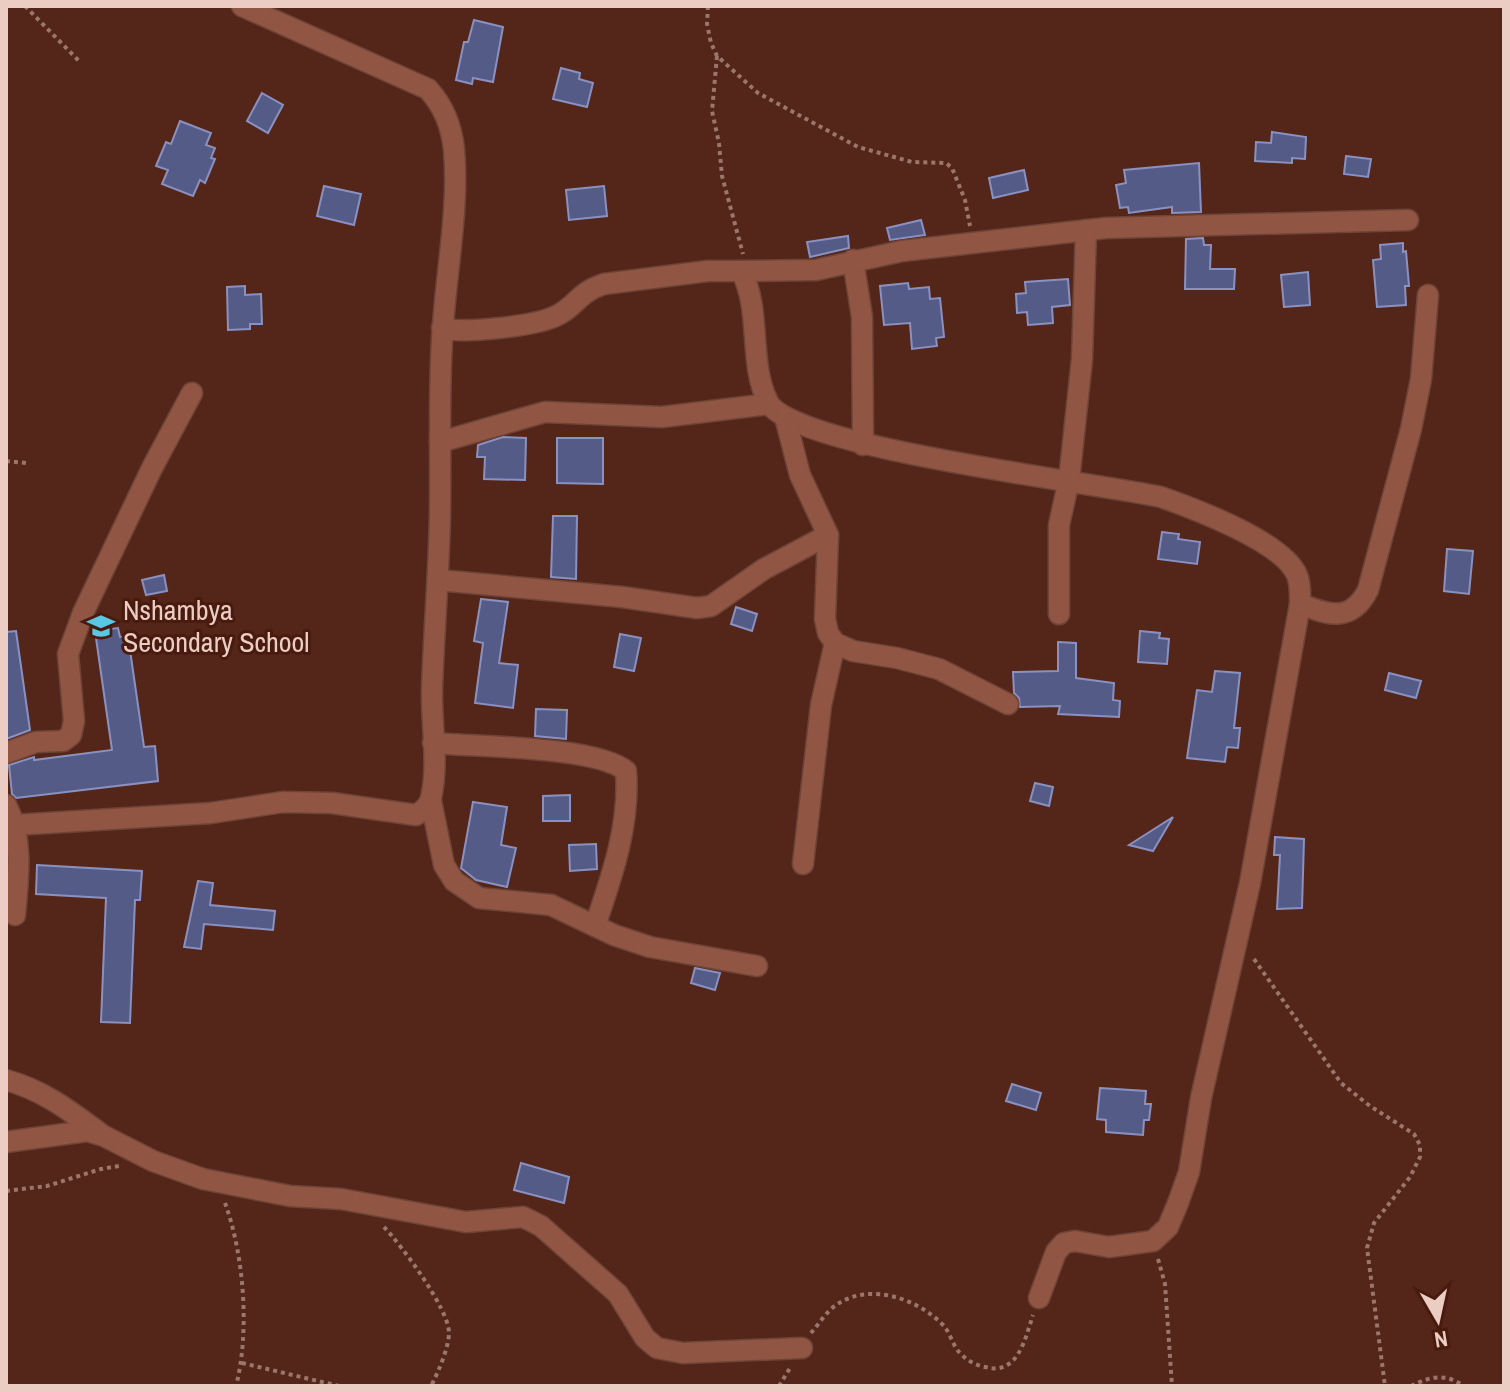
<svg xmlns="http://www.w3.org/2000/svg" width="1510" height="1392" font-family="'Archivo Narrow',sans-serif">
	<rect width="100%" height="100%" fill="#532619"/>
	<!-- building -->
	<g fill="#555b87" stroke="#8a91c1" stroke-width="2">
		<polygon points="474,20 503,27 493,82 473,78 472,84 456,80 464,42 468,42"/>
		<polygon points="561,68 580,73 579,79 593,83 587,107 553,99"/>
		<polygon points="262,93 283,105 268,133 247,121"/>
		<polygon points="180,121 211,133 206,145 215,148 211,158 215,159 205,183 200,180 193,196 162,184 168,170 156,166 166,142 171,144"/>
		<polygon points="1272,132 1306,137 1305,159 1292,158 1292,163 1255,161 1256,142 1271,143"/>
		<polygon points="1346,156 1371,159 1368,177 1344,174"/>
		<polygon points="1199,163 1201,212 1172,213 1172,207 1129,213 1128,207 1120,208 1116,185 1126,183 1124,170"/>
		<polygon points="1024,170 1028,190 993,198 989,178"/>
		<polygon points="324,186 361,194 354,225 317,216"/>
		<polygon points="604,186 607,216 569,220 566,190"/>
		<polygon points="921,220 925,235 890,240 887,228"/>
		<polygon points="848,236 849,248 810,257 807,242"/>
		<polygon points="1203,238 1204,245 1211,245 1210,269 1235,269 1234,289 1185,289 1186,239"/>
		<polygon points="1403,243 1403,252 1406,251 1409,286 1405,286 1406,305 1377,307 1373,260 1381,259 1380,245"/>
		<polygon points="1308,272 1310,305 1284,307 1281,275"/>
		<polygon points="1068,279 1070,305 1052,307 1053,323 1028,325 1027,312 1017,313 1016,294 1026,293 1025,282"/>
		<polygon points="908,283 909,289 929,287 930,299 940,298 944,337 936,338 937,346 912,349 910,323 884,325 880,286"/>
		<polygon points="245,286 245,295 261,294 262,324 250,324 250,329 228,330 227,287"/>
		<polygon points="503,437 526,438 525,480 484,479 485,457 477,457 478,445"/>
		<polygon points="557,438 603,438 603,484 557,483"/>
		<polygon points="553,516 577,516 576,579 551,577"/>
		<polygon points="1162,532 1179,534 1178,539 1200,542 1197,564 1158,559"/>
		<polygon points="1447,549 1473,551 1469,594 1444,591"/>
		<polygon points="164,575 167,591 146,595 142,580"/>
		<polygon points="481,599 508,602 499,663 518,665 513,708 475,703 483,643 474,641"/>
		<polygon points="736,607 757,614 752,631 731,624"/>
		<polygon points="118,628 120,637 128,636 144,747 155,746 158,781 16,798 12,794 9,765 34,757 34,760 112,750 95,631"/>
		<polygon points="16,631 30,730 6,739 6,632"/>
		<polygon points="1140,631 1160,633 1159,638 1169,639 1167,664 1138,662"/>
		<polygon points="620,634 641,638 634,671 614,667"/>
		<polygon points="1058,642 1076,643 1076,678 1114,683 1113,700 1120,701 1119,717 1058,714 1060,706 1020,707 1019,698 1014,693 1013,672 1058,671"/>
		<polygon points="1215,671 1240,673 1234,728 1240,728 1238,748 1227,747 1225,762 1187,758 1197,690 1212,692"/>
		<polygon points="1389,673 1421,681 1416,698 1385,690"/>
		<polygon points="536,709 567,710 566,739 535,736"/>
		<polygon points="1035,783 1053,787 1049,806 1030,801"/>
		<polygon points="570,795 570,821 543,821 543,796"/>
		<polygon points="473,802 507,807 501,845 516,848 507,887 476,880 461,868"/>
		<polygon points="1173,817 1153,851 1129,845"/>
		<polygon points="1275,837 1304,839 1302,908 1277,909 1280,855 1274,855"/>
		<polygon points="596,844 597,869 570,871 569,845"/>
		<polygon points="37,865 142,871 140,900 135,900 130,1023 101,1022 106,898 36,894"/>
		<polygon points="198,881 213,883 210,905 275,911 273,930 204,924 201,949 184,947"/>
		<polygon points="695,968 720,973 715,990 691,983"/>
		<polygon points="1012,1084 1041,1093 1036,1110 1006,1101"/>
		<polygon points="1100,1088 1146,1091 1145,1104 1151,1104 1149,1120 1144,1120 1143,1135 1106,1132 1106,1120 1097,1119"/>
		<polygon points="521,1163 569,1177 564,1203 514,1190"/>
	</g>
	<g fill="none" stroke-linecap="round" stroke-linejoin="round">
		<!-- minor casing -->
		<g stroke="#6e4438" stroke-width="23">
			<g id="minor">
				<polyline points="853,260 862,317 863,445"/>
				<polyline points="741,271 816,270 902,251 1106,228 1408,220"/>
				<path d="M442,328C464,334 538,326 558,315C577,305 579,292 604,284L708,271H741C762,310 748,362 768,402C792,448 1098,483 1161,497C1195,509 1280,541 1296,573C1301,583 1300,594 1300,604L1250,883L1201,1098L1189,1172L1178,1203L1168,1227L1153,1241L1109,1247L1075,1241L1064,1243L1056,1252L1039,1298"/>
				<polyline points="785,417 800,475 828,535 825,619 828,633 835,643 853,651 897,658 939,669 1008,704"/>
				<polyline points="440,442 545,412 662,417 769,404"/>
				<polyline points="438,580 622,597 697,608 711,606 764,569 828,535"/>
				<path d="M1300,604C1329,615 1351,623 1368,590L1411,429L1421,379L1428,295"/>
				<polyline points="1059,614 1059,525 1069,480 1082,359 1086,230"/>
				<path d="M433,743C476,747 597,746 626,771C630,825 612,876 595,926"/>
				<polyline points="6,753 36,742 63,741 71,735 74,721 68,654 83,613 152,468 192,393"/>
				<polyline points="431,801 444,865 454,881 479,898 551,905 614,935 650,947 757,966"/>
				<path d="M6,805C24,839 18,879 15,915"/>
				<path d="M14,825L211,813L283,802L332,803L416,815C423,811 429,806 431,798C439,763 431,724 432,689C434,630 439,572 440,513C441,450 438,387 443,325C447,267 459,207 454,149C451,125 444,107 428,89L242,6"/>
				<polyline points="803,864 821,705 835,643"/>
				<path d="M6,1080C43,1090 70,1111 101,1134"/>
				<polyline points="6,1142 87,1131 104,1136 153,1161 203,1179 290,1196 341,1199 466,1222 523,1217 541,1226 618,1294 645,1338 657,1348 683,1353 802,1348"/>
			</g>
		</g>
		<!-- path -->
		<g stroke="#9b766b" stroke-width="4" stroke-dasharray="4 4" stroke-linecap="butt">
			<polyline points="25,6 79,61"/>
			<polyline points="708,6 707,24 711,43 717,56 758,93 858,147 912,162 946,163 952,168 965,200 970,226"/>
			<polyline points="717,56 712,111 719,143 722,176 743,254"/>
			<polyline points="6,461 26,463"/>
			<polyline points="1254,959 1341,1083 1370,1106 1414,1134 1420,1145 1420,1157 1410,1177 1374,1223 1367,1248 1385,1386"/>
			<polyline points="6,1191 47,1186 101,1169 119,1166"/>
			<path d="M225,1203C244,1255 250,1332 236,1386"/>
			<path d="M384,1227C402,1246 449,1309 449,1333C449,1347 438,1373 431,1386"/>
			<polyline points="1158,1259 1165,1284 1172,1386"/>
			<path d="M811,1333C819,1324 826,1312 836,1305C869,1282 917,1298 943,1325C950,1332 952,1344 959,1352C966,1360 975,1365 985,1367C1018,1376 1025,1339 1033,1315"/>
			<polyline points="242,1363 339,1386"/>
			<polyline points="779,1386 790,1368"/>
			<path d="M1411,1386C1431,1376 1445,1373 1464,1386"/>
		</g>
		<!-- minor -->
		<use href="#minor" stroke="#915543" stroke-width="20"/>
	</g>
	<!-- icons -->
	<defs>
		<g id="school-bare" transform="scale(2.16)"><path d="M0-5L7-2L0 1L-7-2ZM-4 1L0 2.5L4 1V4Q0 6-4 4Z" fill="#59c8e4" stroke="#481b0e" stroke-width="2.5" paint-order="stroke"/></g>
	</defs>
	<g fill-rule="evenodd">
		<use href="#school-bare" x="101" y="626"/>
	</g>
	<g text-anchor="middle" stroke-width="6" stroke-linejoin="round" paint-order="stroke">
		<!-- poi labels -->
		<g font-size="28" fill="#ebcdc4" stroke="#481b0e" text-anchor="start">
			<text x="123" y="620">Nshambya<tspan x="123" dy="32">Secondary School</tspan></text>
		</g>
	</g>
	<!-- border -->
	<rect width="1510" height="1392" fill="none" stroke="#ebcdc4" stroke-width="16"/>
	<!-- north arrow -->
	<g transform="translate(1438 1320) rotate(171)" stroke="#481b0e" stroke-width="6" paint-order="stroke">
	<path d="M0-6L14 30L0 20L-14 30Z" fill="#ebcdc4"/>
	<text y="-12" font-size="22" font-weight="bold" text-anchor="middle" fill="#ebcdc4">N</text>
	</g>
</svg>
